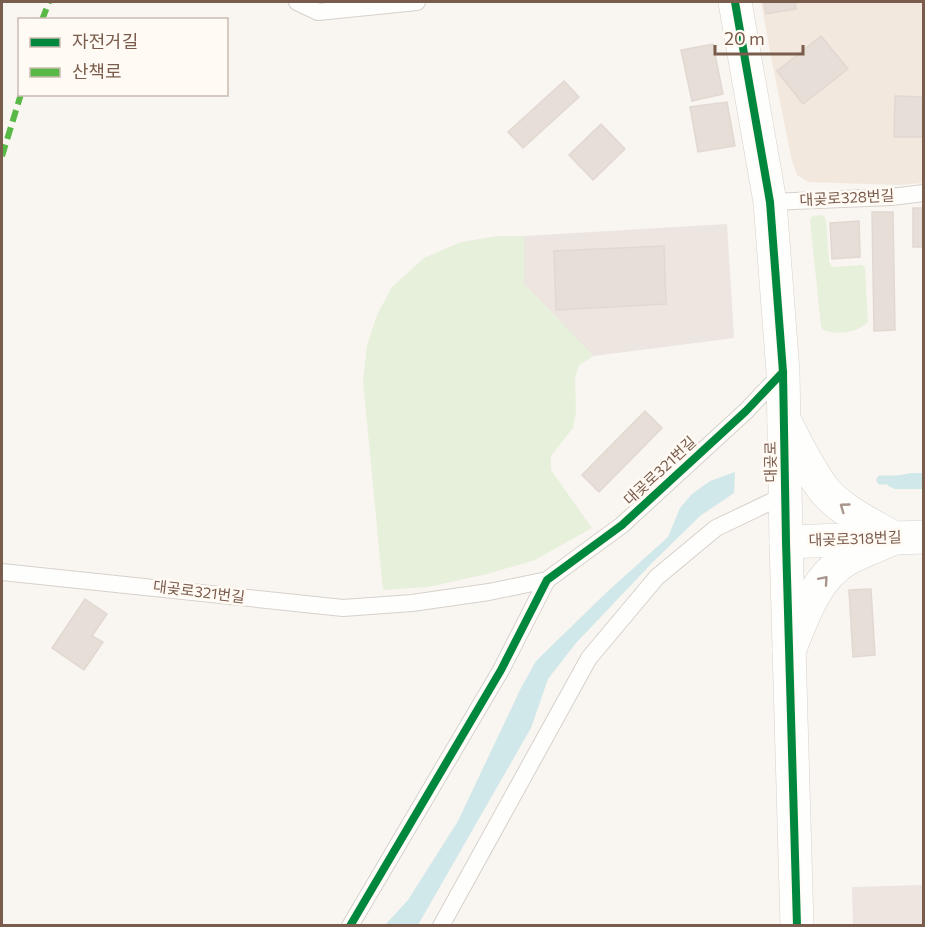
<svg xmlns="http://www.w3.org/2000/svg" width="925" height="927" font-family="Commissioner,'Noto Sans KR',sans-serif">
	<rect width="100%" height="100%" fill="#f9f5f0"/>
	<!-- residential -->
	<polygon fill="#f2e8de" points="761,2 923,2 923,183 899,185 808,182 797,175 792,161 772,62"/>
	<!-- industrial -->
	<g fill="#ede5e0">
		<polygon points="727,224 734,338 594,356 523,284 524,236"/>
		<polygon points="923,885 923,925 853,925 852,887"/>
	</g>
	<!-- green -->
	<g fill="#e7f0db">
		<path d="M822,215L826,219L829,262L832,267L862,265L865,268L868,322C857,333 837,335 823,330L821,326L810,220L812,216Z"/>
		<polygon points="498,236 524,236 524,284 594,356 579,365 575,379 576,412 573,428 551,456 551,470 592,528 535,560 487,574 428,587 383,590 363,381 367,345 377,315 392,287 424,258 461,242"/>
	</g>
	<!-- water -->
	<g fill="#d0e8ea">
		<polygon points="735,472 734,493 700,516 652,563 576,643 548,679 531,728 418,925 385,925 408,900 458,821 521,688 536,661 607,592 668,537 680,508 692,494 710,481"/>
		<polygon points="912,473 923,473 923,489 895,489 888,486 890,477"/>
	</g>
	<g fill="none" stroke-linecap="round" stroke-linejoin="round">
		<!-- stream -->
		<polyline stroke="#d0e8ea" stroke-width="9" points="881,480 924,480"/>
	</g>
	<!-- building -->
	<g fill="#e6ded7" stroke="#e2d8d2" stroke-width="1.5">
		<polygon points="764,2 795,2 796,9 766,14"/>
		<polygon points="821,36 848,69 803,104 777,71"/>
		<polygon points="713,44 723,94 692,101 681,50"/>
		<polygon points="564,81 579,97 523,148 508,132"/>
		<polygon points="895,96 924,97 924,137 894,137"/>
		<polygon points="727,102 735,146 698,152 690,107"/>
		<polygon points="601,124 625,149 593,180 569,155"/>
		<rect x="913" y="208" width="11" height="39"/>
		<polygon points="872,212 893,212 895,330 874,331"/>
		<polygon points="859,221 860,257 832,259 830,223"/>
		<polygon points="664,246 666,304 556,310 554,251"/>
		<polygon points="645,411 662,428 599,492 582,475"/>
		<polygon points="871,589 875,655 853,657 849,590"/>
		<polygon points="85,599 107,614 92,636 103,642 84,670 52,648"/>
	</g>
	<g fill="none" stroke-linecap="round" stroke-linejoin="round">
		<!-- service casing -->
		<g stroke="#d7d1cb" stroke-width="18">
			<g id="service">
				<polyline points="297,2 318,12 417,2"/>
				<polyline points="770,202 891,197 924,193"/>
				<polyline points="2,572 343,608 412,603 489,592 547,580 622,525 746,411 782,373"/>
				<polyline points="350,926 501,670 547,580"/>
				<polyline points="441,926 589,658 657,577 716,528 785,495"/>
			</g>
		</g>
		<!-- minor casing -->
		<g stroke="#d7d1cb" stroke-width="34">
			<g id="minor">
				<path d="M784,420C796,443 808,469 824,490C842,511 870,524 894,538"/>
				<polyline points="786,542 924,537"/>
				<path d="M789,651C803,617 814,579 847,559C862,551 879,545 894,538"/>
			</g>
		</g>
		<!-- tertiary casing -->
		<g stroke="#d7d1cb" stroke-width="34">
			<polyline id="tertiary" points="735,2 770,202 783,372 786,542 797,926"/>
		</g>
		<!-- service -->
		<use href="#service" stroke="#fefefd" stroke-width="16"/>
		<!-- minor -->
		<use href="#minor" stroke="#fefefd" stroke-width="33"/>
		<!-- tertiary -->
		<use href="#tertiary" stroke="#fefefd" stroke-width="33"/>
		<!-- quiet -->
		<g stroke="#58b947" stroke-width="6" stroke-dasharray="12 6" stroke-linecap="butt">
			<polyline points="42,20 49,2"/>
			<polyline points="2,156 21,94"/>
		</g>
		<!-- cycleway casing -->
		<g stroke="#fffaf3" stroke-width="11">
			<g id="cycleway">
				<polyline points="735,2 770,202 783,372 786,542 797,926"/>
				<polyline points="350,926 501,670 547,580 622,525 746,411 783,372"/>
			</g>
		</g>
		<!-- cycleway -->
		<use href="#cycleway" stroke="#00873e" stroke-width="8"/>
	</g>
	<!-- one-way arrows -->
	<defs><path id="oneway-chevron" d="M-2-3.5L2.5 0L-2 3.5" fill="none" stroke-width="1.6" stroke-linecap="round" stroke-linejoin="round" transform="scale(1.5)"/></defs>
	<g stroke="#a8958b">
		<use href="#oneway-chevron" transform="translate(844 507) rotate(-144)"/>
		<use href="#oneway-chevron" transform="translate(824 580) rotate(-49)"/>
	</g>
	<g text-anchor="middle" stroke-width="5" stroke-linejoin="round" paint-order="stroke">
		<!-- street labels -->
		<g font-size="15" fill="#7a5c4d" stroke="#fffaf3">
			<text transform="translate(847 198) rotate(-3)" y="5">대곶로328번길</text>
			<text transform="translate(771 462) rotate(-91)" y="5">대곶로</text>
			<text transform="translate(660 471) rotate(-43)" y="5">대곶로321번길</text>
			<text transform="translate(855 539) rotate(-2)" y="5">대곶로318번길</text>
			<text transform="translate(199 592) rotate(7)" y="5">대곶로321번길</text>
		</g>
	</g>
	<!-- border -->
	<rect width="925" height="927" fill="none" stroke="#7a5c4d" stroke-width="6"/>
	<!-- legend -->
	<rect x="18" y="18" width="210" height="78" fill="#fffaf3" stroke="#cabbb1" stroke-width="1.5"/>
	<rect x="30" y="38" width="30" height="9" fill="#00873e" stroke="#cabbb1" stroke-width="1.5"/>
	<text x="72" y="48" font-size="18" fill="#7a5c4d">자전거길</text>
	<rect x="30" y="68" width="30" height="9" fill="#58b947" stroke="#cabbb1" stroke-width="1.5"/>
	<text x="72" y="78" font-size="18" fill="#7a5c4d">산책로</text>
	<!-- scale -->
	<path d="M715 45v9h88v-9" fill="none" stroke="#7a5c4d" stroke-width="3"/>
	<text x="724" y="45" font-size="18" fill="#7a5c4d" stroke="#fffaf3" stroke-width="4.5" paint-order="stroke">20 m</text>
</svg>
